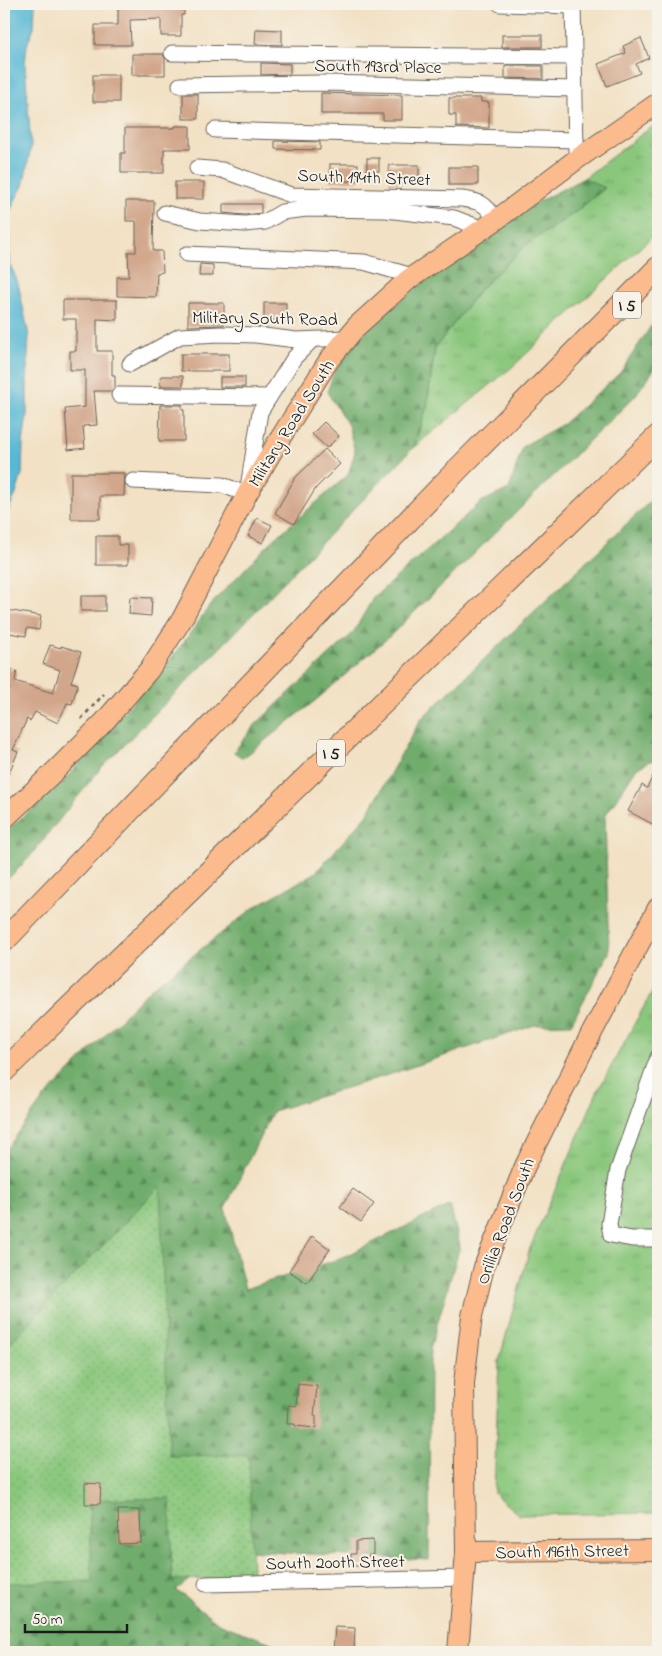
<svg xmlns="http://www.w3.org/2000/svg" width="662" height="1656" font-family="'Indie Flower',sans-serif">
	<defs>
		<pattern id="grass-tufts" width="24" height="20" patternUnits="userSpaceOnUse" patternTransform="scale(1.25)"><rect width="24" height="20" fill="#8ac77d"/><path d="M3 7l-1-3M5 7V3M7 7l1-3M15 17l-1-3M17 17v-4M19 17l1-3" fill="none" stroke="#76aa6b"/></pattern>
		<pattern id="forest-firs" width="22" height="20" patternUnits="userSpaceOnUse" patternTransform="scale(1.25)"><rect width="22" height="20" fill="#6fac6c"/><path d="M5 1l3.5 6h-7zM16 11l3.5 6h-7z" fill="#5a8b58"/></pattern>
		<pattern id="park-dots" width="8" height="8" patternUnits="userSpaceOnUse" patternTransform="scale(1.25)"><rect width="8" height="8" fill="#8ac77d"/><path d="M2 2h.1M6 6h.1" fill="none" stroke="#76aa6b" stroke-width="1.8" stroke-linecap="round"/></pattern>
	</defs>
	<rect width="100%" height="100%" fill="#f7f3e8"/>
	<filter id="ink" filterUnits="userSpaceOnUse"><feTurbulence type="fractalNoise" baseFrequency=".02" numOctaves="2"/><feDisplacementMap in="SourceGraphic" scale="10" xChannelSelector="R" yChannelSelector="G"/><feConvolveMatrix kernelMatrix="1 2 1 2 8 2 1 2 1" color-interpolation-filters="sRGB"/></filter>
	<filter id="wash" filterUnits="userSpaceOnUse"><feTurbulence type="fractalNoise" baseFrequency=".0096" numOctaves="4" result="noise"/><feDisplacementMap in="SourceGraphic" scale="20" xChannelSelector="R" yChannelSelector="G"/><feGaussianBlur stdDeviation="1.12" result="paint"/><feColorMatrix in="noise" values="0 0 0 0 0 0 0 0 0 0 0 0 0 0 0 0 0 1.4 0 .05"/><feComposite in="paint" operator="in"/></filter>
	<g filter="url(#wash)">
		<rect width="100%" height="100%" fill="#f2e1c4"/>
		<!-- grass -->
		<g fill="url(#grass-tufts)" stroke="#53724c">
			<polygon points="658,122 658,231 511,368 414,447 427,406 435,348 481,288 527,244 574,213 605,188 584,178"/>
			<polygon points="658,981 658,1513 519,1515 494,1494 499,1361 530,1248 597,1092"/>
		</g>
		<!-- forest -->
		<g fill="url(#forest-firs)" stroke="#466444">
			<polygon points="584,178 605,188 574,213 527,244 481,288 435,348 427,406 414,447 224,644 100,769 27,860 4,883 4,833 61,784 178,650 211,604 273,540 348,475 355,452 348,425 327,392 335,370 374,321 448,264 528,207"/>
			<polygon points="658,321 658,364 635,396 391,635 316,700 243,758 234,752 254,726 353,633 373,598 481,502 509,489 523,446 563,424 620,373 651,326"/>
			<polygon points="658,494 658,757 636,769 605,816 609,953 571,1024 535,1025 391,1074 273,1111 225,1208 245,1289 339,1259 450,1205 460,1246 430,1349 429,1560 228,1550 176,1590 220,1624 296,1652 4,1652 4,1153 43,1099 149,990 256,906 315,873 367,815 421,719"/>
		</g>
		<!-- park -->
		<polygon fill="url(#park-dots)" stroke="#53724c" points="160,1186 169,1456 249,1455 252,1578 172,1580 170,1498 89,1500 92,1581 4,1583 4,1349"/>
		<!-- water -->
		<polygon fill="#56b8d4" stroke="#396a78" points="4,4 35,4 34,27 27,45 25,64 31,147 23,186 14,202 8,217 10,264 18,283 29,336 27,370 27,414 23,443 22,474 16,494 4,519"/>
		<g id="blocks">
			<!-- building -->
			<g fill="#d1a68a">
				<polygon points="118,4 184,4 184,15 181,15 181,36 161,36 161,19 130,20 131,45 95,45 95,25 118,25"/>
				<polygon points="256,29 282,30 282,45 255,44"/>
				<rect x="502" y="35" width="40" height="12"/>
				<polygon points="641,38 649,58 636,64 640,73 607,86 598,64 626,53 623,46"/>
				<polygon points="132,54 163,54 165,59 165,75 132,75"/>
				<polygon points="261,63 290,64 290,74 261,75"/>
				<polygon points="505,66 543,66 543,79 505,78"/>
				<rect x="93" y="75" width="26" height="27"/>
				<polygon points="321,93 402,95 402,120 383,120 383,114 321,114"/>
				<rect x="183" y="94" width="15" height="25"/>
				<polygon points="449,98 481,98 481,102 489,102 489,128 456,127 456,115 449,115"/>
				<polygon points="175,126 190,126 190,149 164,149 164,173 121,173 121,153 125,153 125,128 175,128"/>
				<polygon points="275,141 320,142 320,150 275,149"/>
				<rect x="367" y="158" width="12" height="13"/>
				<rect x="330" y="164" width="28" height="17"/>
				<rect x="389" y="165" width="30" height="18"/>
				<rect x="449" y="167" width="29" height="18"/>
				<rect x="175" y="182" width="29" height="17"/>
				<polygon points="126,201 154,201 153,251 162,251 163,272 157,273 156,297 117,296 117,277 129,277 128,252 136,252 136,221 126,221"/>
				<polygon points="223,204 261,204 261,213 245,215 223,213"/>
				<polygon points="200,264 213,265 213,276 199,276"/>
				<polygon points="63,300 117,300 117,320 97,319 97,351 112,351 112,375 115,375 115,387 111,391 94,391 97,425 83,426 85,448 68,450 65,409 85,407 85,370 70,370 70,351 76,351 76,319 63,319"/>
				<polygon points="188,303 224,303 224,325 188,326"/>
				<rect x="264" y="303" width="22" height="17"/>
				<rect x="181" y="354" width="48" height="17"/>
				<polygon points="161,376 183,376 183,386 160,386"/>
				<rect x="220" y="377" width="25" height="10"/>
				<polygon points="160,405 182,405 182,410 184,410 184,441 159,441"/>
				<polygon points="324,422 339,436 327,448 312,434"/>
				<polygon points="325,449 340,464 316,488 294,524 275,513 295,478"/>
				<polygon points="71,473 125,473 124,496 100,496 100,519 71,519"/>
				<polygon points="257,518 272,525 263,543 248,536"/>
				<polygon points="96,536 118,536 118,545 128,545 128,565 96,565"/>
				<rect x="81" y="596" width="24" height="15"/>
				<polygon points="130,597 152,598 151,616 129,614"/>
				<polygon points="7,610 41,616 39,630 27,628 26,636 4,632"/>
				<polygon points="50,645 61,648 61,646 81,652 71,682 78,684 72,704 67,703 58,723 35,712 30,721 27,719 13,750 18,752 4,784 4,703 10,689 4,688 4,668 17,671 15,681 53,693 60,670 43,664"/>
				<polygon points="658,765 658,827 628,811 642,785 647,788"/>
				<polygon points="353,1189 374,1204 361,1222 340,1207"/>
				<polygon points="312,1236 330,1249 307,1283 289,1271"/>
				<polygon points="298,1384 317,1386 314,1416 316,1416 316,1428 295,1426 295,1424 287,1424 288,1405 296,1406"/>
				<polygon points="85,1483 101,1484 100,1504 85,1504"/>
				<polygon points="118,1510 140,1510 141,1543 119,1544"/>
				<polygon points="373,1540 373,1555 368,1555 368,1566 351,1566 351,1554 356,1554 356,1541"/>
				<polygon points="335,1627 355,1628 354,1652 333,1651"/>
			</g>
		</g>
	</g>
	<g filter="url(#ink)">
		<use href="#blocks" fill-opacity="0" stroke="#676157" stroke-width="1"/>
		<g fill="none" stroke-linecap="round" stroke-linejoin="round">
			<!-- minor casing -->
			<g stroke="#676157" stroke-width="17">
				<g id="minor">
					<polyline points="500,4 573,6"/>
					<polyline points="573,4 576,150"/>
					<polyline points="172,53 574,57"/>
					<polyline points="180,85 325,83 575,89"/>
					<polyline points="215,130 576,140"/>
					<path d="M197,168L222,170L291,195L462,199C482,202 485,203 496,220"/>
					<polyline points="165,213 200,221 245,224 265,222 282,212 307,209 386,210 454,218 483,229"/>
					<polyline points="187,254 364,262 412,276"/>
					<polyline points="130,364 180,336 220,334 256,335 296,340 347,338"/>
					<polyline points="119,395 269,397"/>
					<polyline points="133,481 222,485 247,494 260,412 294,358 312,340"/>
					<polyline points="658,1057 618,1170 609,1224 611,1235 632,1239 658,1239"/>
					<polyline points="206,1584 464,1578"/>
				</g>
			</g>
			<!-- major casing -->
			<g stroke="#676157" stroke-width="22">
				<g id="major">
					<polyline points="4,819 56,770 104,722 149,670 181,621 247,494 276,445 329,360 356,327 409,279 496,220 577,159 658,103"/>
					<polyline points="466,1552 658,1550"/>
					<polyline points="458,1652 466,1552 464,1383 472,1316 484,1267 525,1166 586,1044 658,908"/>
				</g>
			</g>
			<!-- highway casing -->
			<g stroke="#676157" stroke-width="24">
				<g id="highway">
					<polyline points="4,941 459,468 658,268"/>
					<polyline points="4,1071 658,436"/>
				</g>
			</g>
			<!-- path -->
			<polyline stroke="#676157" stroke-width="2.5" stroke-dasharray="4 4" stroke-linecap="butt" points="81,719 104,694"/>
			<!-- minor -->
			<use href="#minor" stroke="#fff" stroke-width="15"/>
			<!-- major -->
			<use href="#major" stroke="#fbbb8d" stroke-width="20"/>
			<!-- highway -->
			<use href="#highway" stroke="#fbbb8d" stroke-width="22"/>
		</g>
	</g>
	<g text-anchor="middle" stroke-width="4" stroke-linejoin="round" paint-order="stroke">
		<!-- shield labels -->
		<g fill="#f7f3e8" stroke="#5e5c59" stroke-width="1">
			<rect x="613" y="291.5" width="28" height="27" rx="4"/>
			<rect x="317" y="739.5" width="28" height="27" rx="4"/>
		</g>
		<g font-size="16" font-weight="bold" fill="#1c1c1c">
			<text x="627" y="311">I 5</text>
			<text x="331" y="759">I 5</text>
		</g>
		<!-- street labels -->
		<g font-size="18" fill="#1c1c1c" stroke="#f7f3e8">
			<text transform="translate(378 66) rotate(1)" y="6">South 193rd Place</text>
			<text transform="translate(364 177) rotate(2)" y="6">South 194th Street</text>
			<text transform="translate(265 318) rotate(1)" y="6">Military South Road</text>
			<text transform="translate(291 423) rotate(-58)" y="6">Military Road South</text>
			<text transform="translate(505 1221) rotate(-69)" y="6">Orillia Road South</text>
			<text transform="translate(562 1551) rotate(-1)" y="6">South 196th Street</text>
			<text transform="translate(335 1562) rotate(-1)" y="6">South 200th Street</text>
		</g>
	</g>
	<!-- margin -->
	<rect width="662" height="1656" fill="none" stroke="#f7f3e8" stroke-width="20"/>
	<!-- scale -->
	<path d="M25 1624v8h102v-8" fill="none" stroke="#1c1c1c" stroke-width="2.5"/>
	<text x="32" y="1624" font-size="15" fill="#1c1c1c" stroke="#f7f3e8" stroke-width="4" paint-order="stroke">50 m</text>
</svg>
